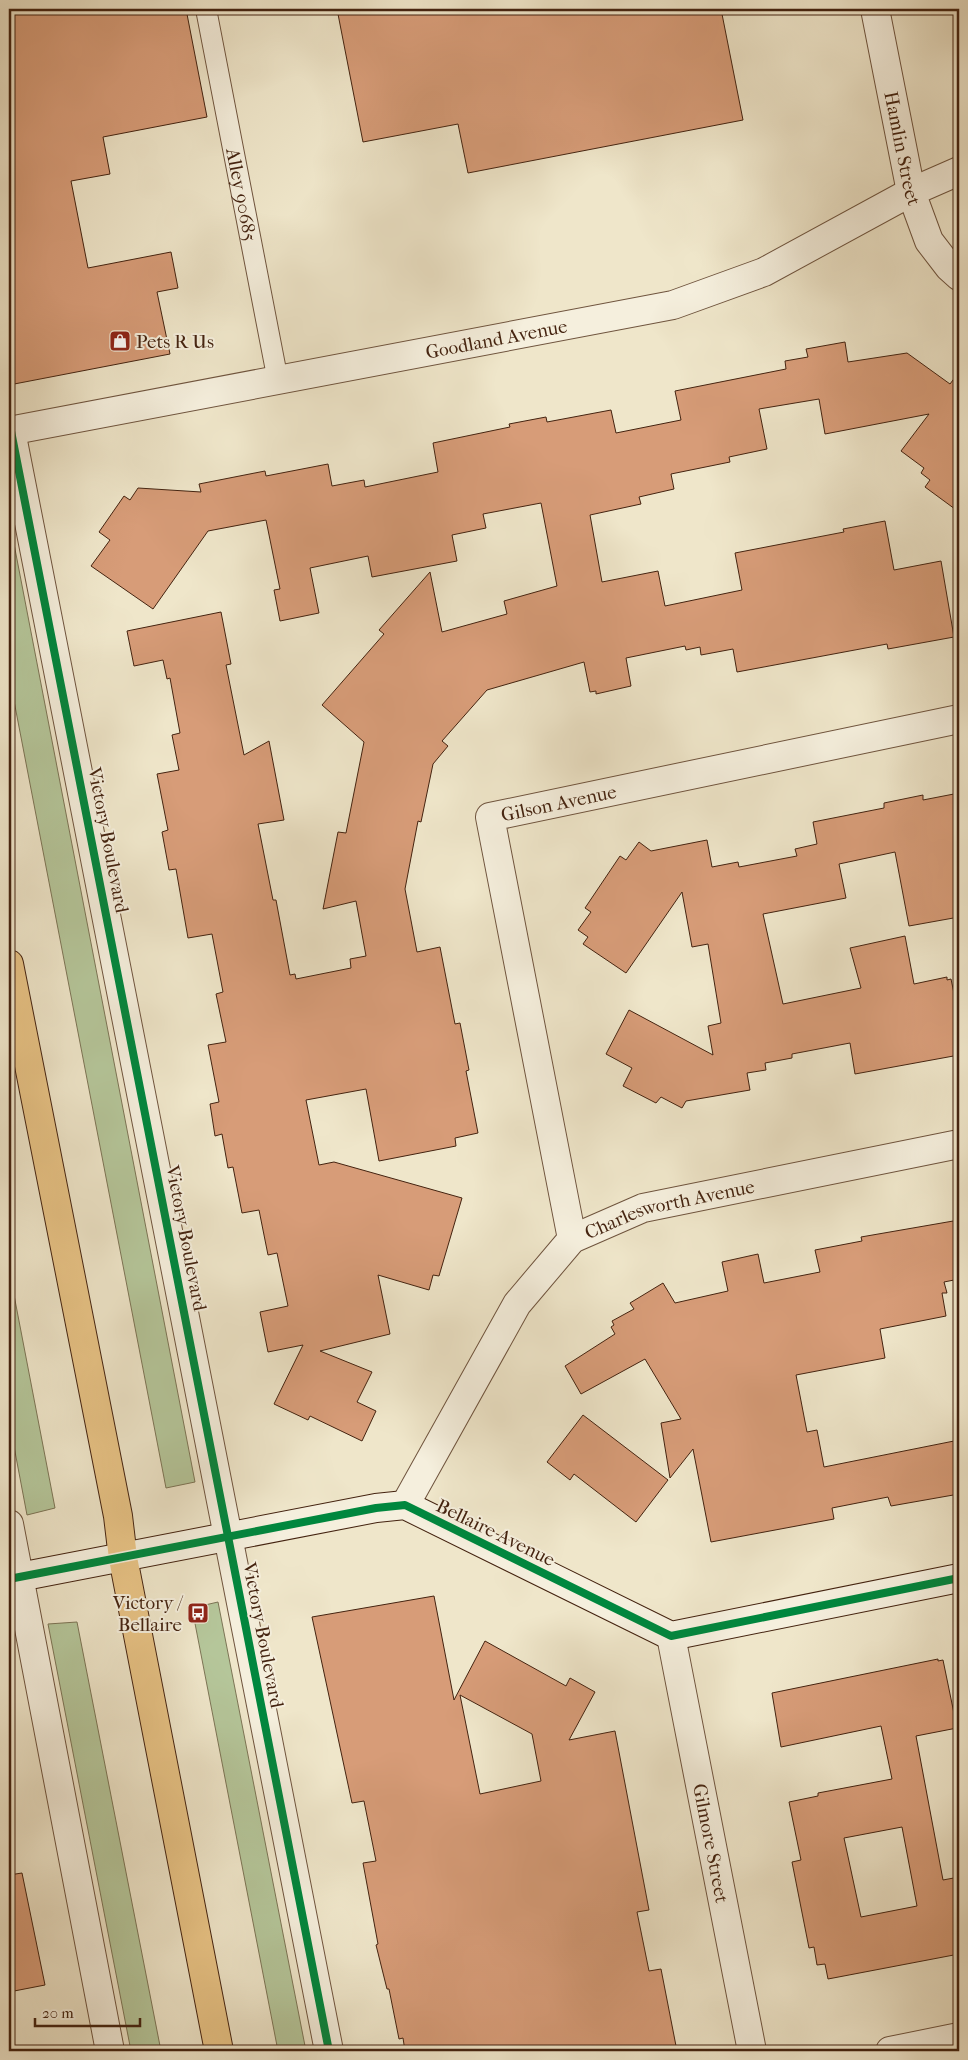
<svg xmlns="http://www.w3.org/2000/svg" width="968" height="2060" font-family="'IM FELL French Canon',serif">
	<rect width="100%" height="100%" fill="#efe6ca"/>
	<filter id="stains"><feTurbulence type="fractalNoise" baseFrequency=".004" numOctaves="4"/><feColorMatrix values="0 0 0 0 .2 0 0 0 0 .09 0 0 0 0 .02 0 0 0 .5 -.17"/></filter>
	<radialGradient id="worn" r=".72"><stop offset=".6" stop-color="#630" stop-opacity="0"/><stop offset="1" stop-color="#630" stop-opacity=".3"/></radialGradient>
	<!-- green -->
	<g fill="#b5c69a" stroke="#7c7455">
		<polygon points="9,518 195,1482 166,1488 9,675"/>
		<polygon points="9,1269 55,1508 27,1515 9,1420"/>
		<polygon points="218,1602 306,2051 278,2051 192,1608"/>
		<polygon points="77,1622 161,2051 131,2051 48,1624"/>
	</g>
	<!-- building -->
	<g fill="#d79c78" stroke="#442310" fill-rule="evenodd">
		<polygon points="9,9 186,9 207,117 103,137 110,174 71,181 88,268 171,252 178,288 157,292 170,354 9,385"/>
		<polygon points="337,9 721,9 743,120 468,173 458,124 363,142"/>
		<polygon points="845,342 848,362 907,353 950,384 959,372 959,512 925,487 930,480 921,473 924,468 901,451 929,414 825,434 819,399 759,409 767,449 729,457 730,462 671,474 674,489 639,497 641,504 590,515 602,582 658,571 665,606 742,590 735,553 844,532 843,529 885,521 894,570 941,561 954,637 888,649 887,644 737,672 733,649 701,655 700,647 686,650 685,646 626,658 631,686 596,694 596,691 590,692 584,662 487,690 442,741 448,746 433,764 421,822 418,821 405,889 417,952 440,947 455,1024 460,1023 469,1070 466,1071 478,1133 455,1138 456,1146 379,1161 366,1089 306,1100 319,1165 334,1162 462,1198 439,1276 433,1275 429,1290 378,1275 390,1334 320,1351 372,1372 357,1402 376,1411 362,1441 310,1416 308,1420 274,1404 303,1345 268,1352 260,1312 288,1306 277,1253 268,1255 259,1210 242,1213 233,1167 228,1168 222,1134 215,1136 210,1104 219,1102 208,1045 226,1042 216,994 223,992 212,934 188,938 176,869 169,870 162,832 168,830 157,774 179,770 172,735 180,733 170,678 167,679 163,660 134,666 127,631 221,612 231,664 226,665 244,755 269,741 284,820 258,824 273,900 276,900 290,975 295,974 296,979 351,968 350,959 366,956 356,901 323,909 338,832 346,833 364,742 322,705 384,634 379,630 430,572 442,632 507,614 504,601 557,586 541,503 483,514 486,528 452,535 457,561 372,577 368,556 310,568 319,613 280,621 274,590 280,589 266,520 208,531 153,609 91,566 110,540 99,532 124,496 130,500 138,488 201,492 199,484 265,471 266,476 328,464 332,486 364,480 365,487 438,472 433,443 510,427 509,424 546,417 547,422 611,410 616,433 681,420 675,391 786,369 785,361 808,357 806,349"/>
		<polygon points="959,793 959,917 909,926 895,852 839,864 846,898 763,914 783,1004 861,988 850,948 905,936 914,984 947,977 947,980 951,979 956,1003 959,1003 959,1055 855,1074 850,1043 792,1054 792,1058 765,1063 766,1070 747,1073 750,1090 686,1101 682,1108 661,1097 656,1103 623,1086 632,1068 606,1054 629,1010 713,1055 708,1026 721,1023 708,944 692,947 682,892 626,973 583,944 588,937 578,930 591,912 585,908 620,856 626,860 639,842 651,851 707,840 712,867 738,862 739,867 797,856 795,849 817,844 813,822 884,808 884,803 923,795 923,800"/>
		<polygon points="959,1220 959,1279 944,1282 947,1293 942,1293 946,1316 880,1329 885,1358 796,1375 807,1432 817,1430 824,1467 959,1440 959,1494 891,1506 888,1497 832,1508 834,1519 711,1542 693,1449 670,1478 661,1423 681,1419 645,1359 581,1394 565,1366 615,1334 611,1327 614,1325 612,1321 634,1309 630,1303 663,1283 675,1303 728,1291 722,1262 758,1254 764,1283 820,1272 815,1250 862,1241 861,1237"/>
		<polygon points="583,1415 668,1480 636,1522 574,1474 570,1480 547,1462"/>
		<path d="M434,1596L454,1700L485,1641L566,1686L570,1678L595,1692L569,1740L615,1731L649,1910L637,1912L649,1971L661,1969L677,2051H405L403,2038L399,2039L389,1989H387L376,1945L378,1944L363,1863L376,1861L364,1801L352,1803L312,1617ZM460,1695L532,1734L541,1781L480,1794Z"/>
		<path d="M938,1659V1661L943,1660L957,1728L916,1736L943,1880L959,1877V1954L828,1979L825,1964L817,1965L814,1947L809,1948L792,1862L801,1860L789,1802L818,1796V1793L892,1779L881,1726L781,1747L772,1693ZM902,1827L917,1906L861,1917L844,1838Z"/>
		<polygon points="22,1873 45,1985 9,1992 9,1875"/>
	</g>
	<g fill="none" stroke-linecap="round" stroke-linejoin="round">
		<!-- lane casing -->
		<g stroke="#6f543e" stroke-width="22">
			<g id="lane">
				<path id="s1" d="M206,9L278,381"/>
			</g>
		</g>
		<!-- street casing -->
		<g stroke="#6f543e" stroke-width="30">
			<g id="street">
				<path id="s2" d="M875,9L911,192L929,241L949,267L959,276"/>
				<path id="s3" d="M9,431L673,305L764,272L911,192L959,171"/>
				<polyline points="11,431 329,2051"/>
				<path id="s4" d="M572,1239L490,817L959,719"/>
				<path id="s5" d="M405,1505L517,1304L572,1239L643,1208L959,1144"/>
				<polyline points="9,1524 110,2051"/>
				<path id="s6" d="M671,1636L752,2051"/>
				<polyline points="890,2051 959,2037"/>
			</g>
		</g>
		<!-- secondary casing -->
		<g stroke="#442310" stroke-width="30">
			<polyline id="secondary" points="9,1579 376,1508 405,1505 671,1636 959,1578"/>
		</g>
		<!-- primary casing -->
		<g stroke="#442310" stroke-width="30">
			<polyline id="primary" points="9,964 118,1516 123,1558 219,2051"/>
		</g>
		<!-- lane -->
		<use href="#lane" stroke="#f5efdd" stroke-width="20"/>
		<!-- street -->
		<use href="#street" stroke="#f5efdd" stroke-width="28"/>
		<!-- secondary -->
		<use href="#secondary" stroke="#f5efdd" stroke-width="28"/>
		<!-- primary -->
		<use href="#primary" stroke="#e8c385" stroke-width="28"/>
		<!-- cycleway casing -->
		<g stroke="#f5efdd" stroke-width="11">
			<g id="cycleway">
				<polyline points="11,431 329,2051"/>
				<polyline points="9,1579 376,1508 405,1505 671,1636 959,1578"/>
			</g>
		</g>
		<!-- cycleway -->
		<use href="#cycleway" stroke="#00873e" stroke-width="8"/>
	</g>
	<!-- icons -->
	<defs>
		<g id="shop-square" transform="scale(1.125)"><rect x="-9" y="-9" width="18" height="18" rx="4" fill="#8f2418" stroke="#f5efdd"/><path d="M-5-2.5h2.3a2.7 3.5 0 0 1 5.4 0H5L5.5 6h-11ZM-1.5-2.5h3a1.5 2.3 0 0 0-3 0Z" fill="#fff"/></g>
		<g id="bus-square" transform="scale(1.125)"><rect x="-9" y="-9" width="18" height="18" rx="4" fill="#8f2418" stroke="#f5efdd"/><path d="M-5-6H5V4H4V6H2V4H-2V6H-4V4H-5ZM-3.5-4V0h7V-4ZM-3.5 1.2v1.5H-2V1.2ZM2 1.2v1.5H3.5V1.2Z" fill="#fff"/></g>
	</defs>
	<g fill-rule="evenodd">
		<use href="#shop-square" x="120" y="341"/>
		<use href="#bus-square" x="198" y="1613"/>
	</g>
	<g text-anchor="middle" stroke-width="4" stroke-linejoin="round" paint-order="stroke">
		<!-- street labels -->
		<g font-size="19" fill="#442310" stroke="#f5efdd">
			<text dy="7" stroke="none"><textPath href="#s2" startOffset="142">Hamlin Street</textPath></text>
			<text dy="7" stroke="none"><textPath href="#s1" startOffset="189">Alley 90685</textPath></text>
			<text dy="7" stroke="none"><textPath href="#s3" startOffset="496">Goodland Avenue</textPath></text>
			<text dy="7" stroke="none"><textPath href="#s4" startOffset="500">Gilson Avenue</textPath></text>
			<text transform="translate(109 840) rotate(79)" y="7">Victory Boulevard</text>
			<text dy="7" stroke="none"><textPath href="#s5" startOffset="418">Charlesworth Avenue</textPath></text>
			<text transform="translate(187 1238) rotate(79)" y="7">Victory Boulevard</text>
			<text transform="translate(496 1532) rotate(26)" y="7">Bellaire Avenue</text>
			<text transform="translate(264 1635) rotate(79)" y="7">Victory Boulevard</text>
			<text dy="7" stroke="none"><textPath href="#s6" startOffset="211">Gilmore Street</textPath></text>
		</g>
		<!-- poi labels -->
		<g font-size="19" fill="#442310" stroke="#f5efdd" text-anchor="start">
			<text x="136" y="348">Pets R Us</text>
			<text x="182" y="1609" text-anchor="end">Victory /<tspan x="182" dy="22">Bellaire</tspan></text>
		</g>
	</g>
	<!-- margin -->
	<rect width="968" height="2060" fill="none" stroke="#efe6ca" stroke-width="30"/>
	<rect x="10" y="10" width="948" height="2040" fill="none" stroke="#442310" stroke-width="2.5"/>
	<rect x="15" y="15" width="938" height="2030" fill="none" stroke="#442310"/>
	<!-- scale -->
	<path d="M35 2018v8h105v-8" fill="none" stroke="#442310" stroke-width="2.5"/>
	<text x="42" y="2018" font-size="15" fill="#442310" stroke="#f5efdd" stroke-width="4" paint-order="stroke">20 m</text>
	<rect width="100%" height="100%" filter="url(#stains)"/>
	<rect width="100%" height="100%" fill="url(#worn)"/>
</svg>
